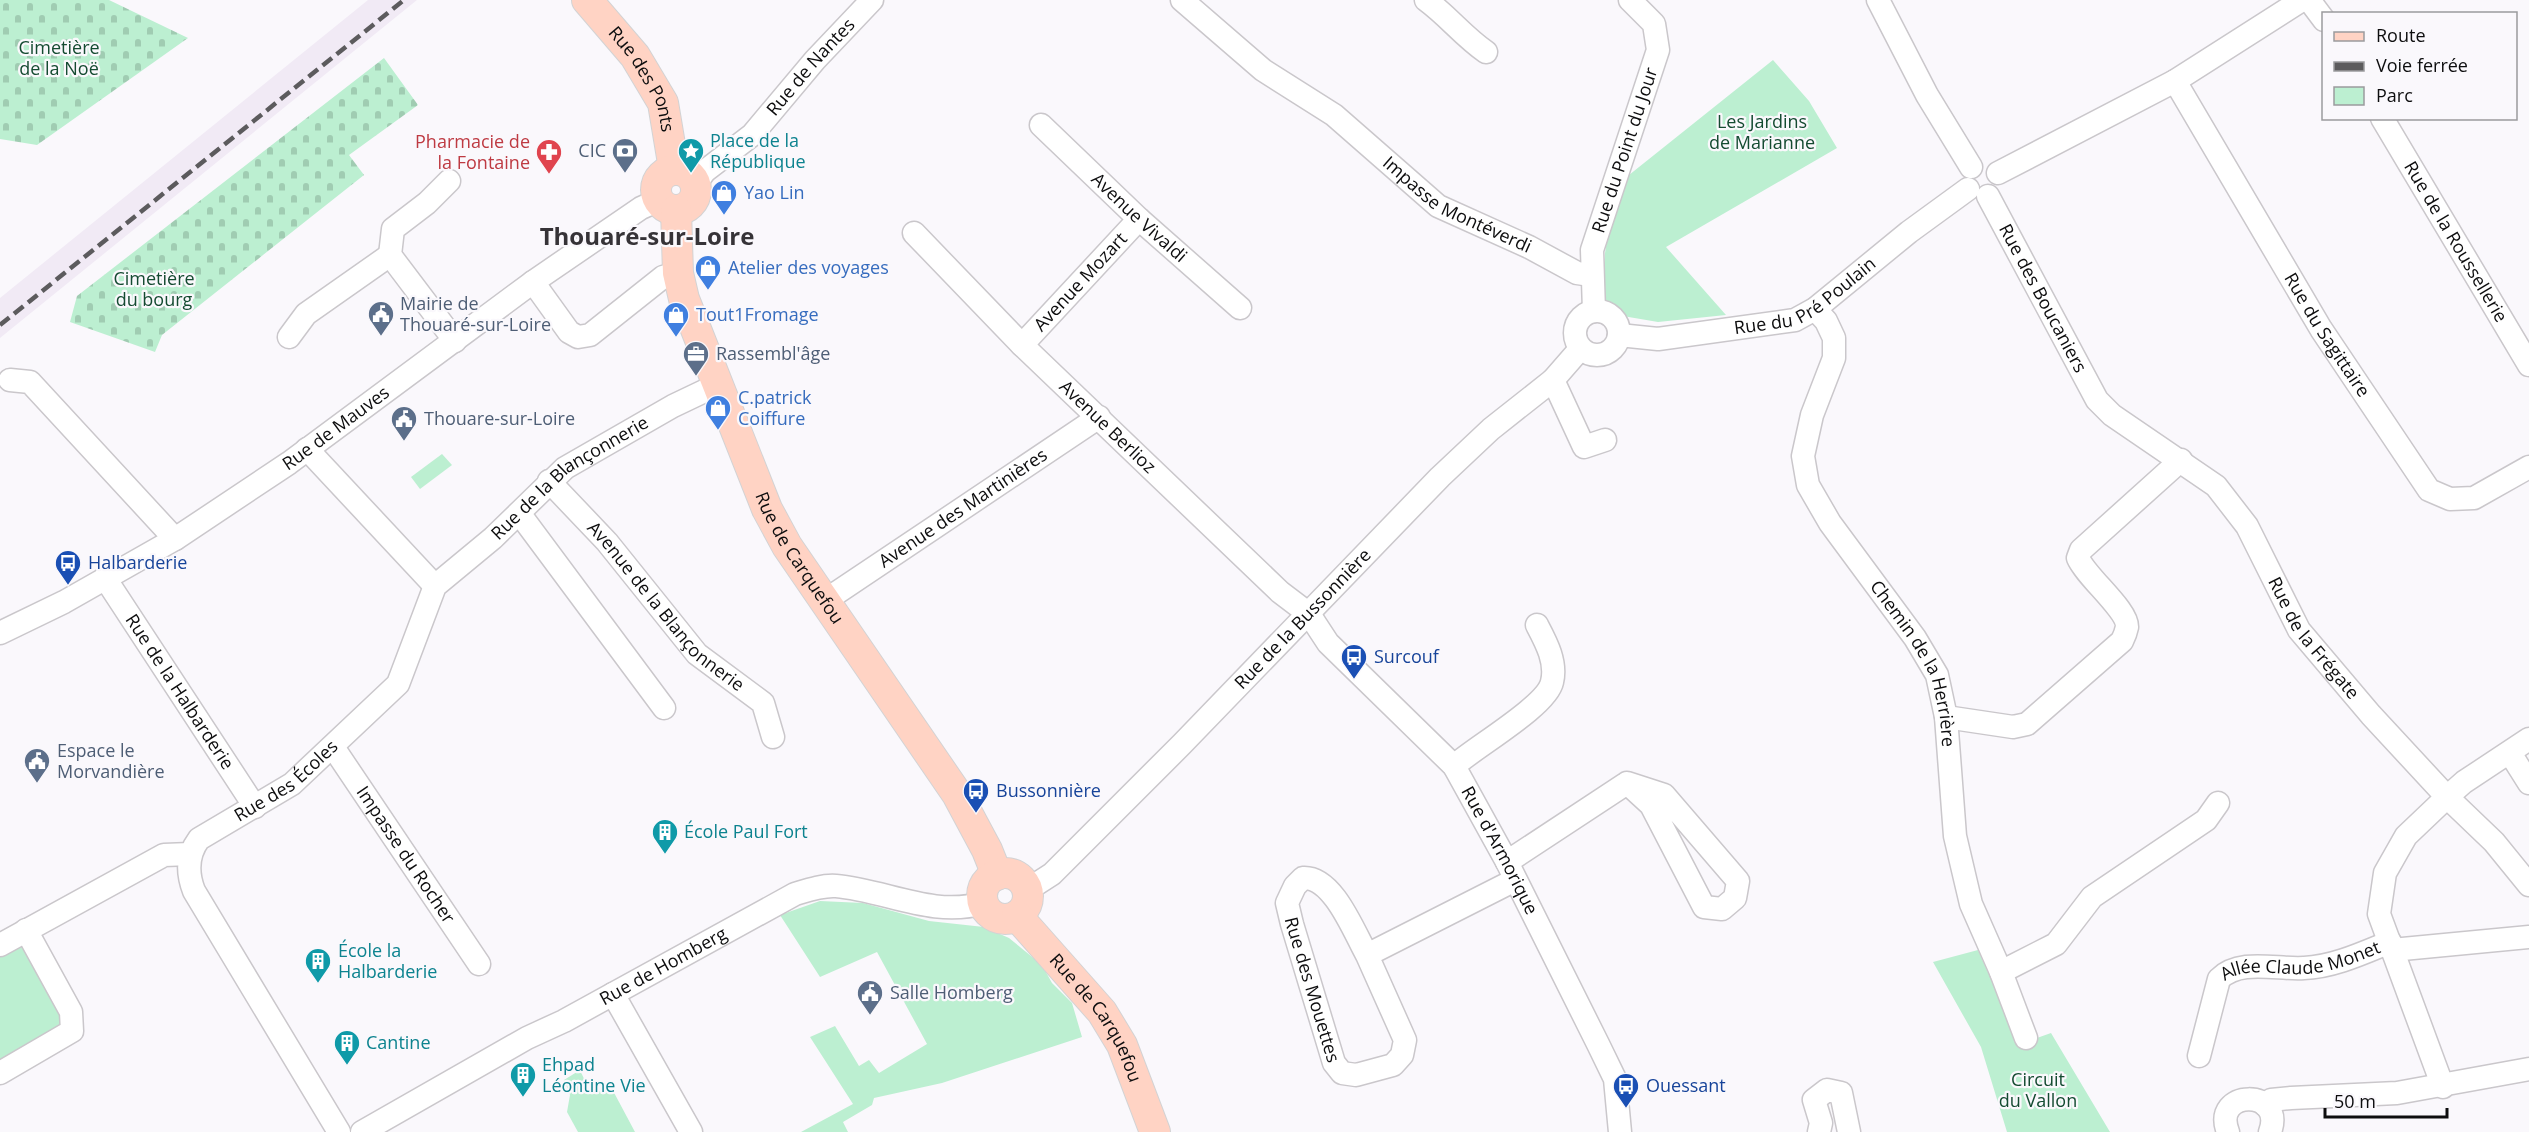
<svg xmlns="http://www.w3.org/2000/svg" width="2529" height="1132" font-family="'Open Sans',sans-serif">
	<defs>
		<pattern id="cemetery-stones" width="16" height="16" patternUnits="userSpaceOnUse" patternTransform="scale(1.5)"><rect width="16" height="16" fill="#bcefd1"/><path d="M2 7V4a2 2 0 0 1 4 0v3zM10 15v-3a2 2 0 0 1 4 0v3z" fill="#a0ccb2"/></pattern>
	</defs>
	<rect width="100%" height="100%" fill="#faf8fc"/>
	<!-- built -->
	<polygon fill="#f1eaf5" points="368,0 417,0 0,338 0,298"/>
	<!-- green -->
	<g fill="#bcefd1">
		<polygon points="1773,60 1809,101 1837,148 1666,247 1726,315 1658,322 1611,314 1605,305 1603,289 1605,253 1609,228 1629,175"/>
		<polygon points="442,454 452,465 420,489 411,477"/>
		<polygon points="820,901 863,903 929,921 984,927 1009,938 1042,965 1052,983 1072,1003 1082,1037 942,1083 874,1098 872,1105 843,1122 848,1132 801,1132 853,1104 810,1037 835,1026 859,1066 869,1060 879,1073 927,1044 877,952 820,977 780,915"/>
		<polygon points="24,940 65,1016 65,1027 0,1063 0,953"/>
		<polygon points="1978,950 2020,1044 2051,1033 2110,1132 2007,1132 1981,1047 1933,962"/>
		<polygon points="580,1070 591,1094 611,1087 635,1132 578,1132 567,1112 570,1095 564,1080"/>
	</g>
	<!-- cemetery -->
	<g fill="url(#cemetery-stones)">
		<polygon points="0,0 109,0 188,38 37,145 0,139"/>
		<polygon points="384,58 418,105 349,155 364,175 162,335 155,352 70,322 77,296"/>
	</g>
	<g fill="none" stroke-linecap="round" stroke-linejoin="round">
		<!-- minor casing -->
		<g stroke="#cac7cb" stroke-width="25">
			<g id="minor">
				<path id="s1" d="M1182,0L1263,70L1334,115L1438,206L1529,247L1577,273L1591,275"/>
				<path d="M1426,0C1449,17 1463,36 1486,52"/>
				<polyline points="1878,0 1927,95 1971,167"/>
				<polyline points="2309,0 2324,20"/>
				<path id="s2" d="M2175,81L2321,329L2429,490L2450,499L2474,498L2529,467"/>
				<path id="s3" d="M2382,118L2529,365"/>
				<path id="s4" d="M1041,125L1139,219L1240,308"/>
				<polyline points="1998,173 2175,81 2302,0"/>
				<polyline points="449,181 427,203 393,229 390,255 455,341"/>
				<path id="s5" d="M696,183L705,171L752,135L815,60L872,0"/>
				<path id="s6" d="M1988,196L2097,400L2112,415L2216,486L2247,526L2299,630L2371,715L2447,797L2494,842L2529,885"/>
				<path id="s7" d="M914,233L1022,345L1280,592L1309,614L1328,643L1454,766L1507,862L1598,1044L1615,1079L1620,1132"/>
				<polyline points="533,282 569,332 578,337 590,335 663,277 678,273"/>
				<path id="s8" d="M1815,309L1826,321L1834,338V358L1812,415L1803,456L1808,485L1830,523L1915,638L1937,675L1946,717L1955,836L1971,904L2001,972L2026,1038"/>
				<circle cx="1597" cy="333" r="22"/>
				<path id="s9" d="M1594,311L1592,250L1658,50L1654,24L1630,0"/>
				<path id="s10" d="M1619,335L1658,339L1795,320L1815,309L1909,232L1968,189"/>
				<polyline points="289,337 306,314 390,255"/>
				<path id="s11" d="M1022,345L1139,219"/>
				<polyline points="10,380 30,382 175,539"/>
				<polyline points="1553,380 1584,447 1605,440"/>
				<polyline points="307,449 435,586"/>
				<path id="s12" d="M549,481L607,542L697,654L763,703L773,737"/>
				<polyline points="519,513 664,708"/>
				<path id="s13" d="M105,578L255,807"/>
				<path id="s14" d="M826,600L1099,417"/>
				<path id="s15" d="M0,633L64,602L175,539L289,463L533,282L641,208L659,200"/>
				<path d="M1946,717L2013,727L2027,724L2122,641C2124,637 2126,632 2127,627C2128,610 2086,577 2078,558L2081,550L2181,460"/>
				<path id="s16" d="M333,747L479,964"/>
				<polyline points="2510,753 2529,783"/>
				<path d="M1454,766C1475,747 1547,706 1552,682C1557,662 1546,642 1537,625"/>
				<polyline points="1507,862 1627,783 1664,795 1738,881 1735,898 1722,909 1704,907 1651,805 1627,783"/>
				<path id="s17" d="M1025,884L1035,885L1052,874L1182,744L1440,477L1491,429L1553,380L1580,349"/>
				<polyline points="0,945 164,855 190,854"/>
				<polyline points="2392,950 2529,937"/>
				<path id="s18" d="M1367,955C1354,932 1333,876 1303,878L1295,886L1287,903L1292,924L1334,1063L1342,1073L1356,1075L1393,1065L1402,1055L1405,1040L1367,955L1515,880"/>
				<polyline points="2001,972 2056,944 2092,897 2206,820 2218,803"/>
				<polyline points="613,994 691,1132"/>
				<path id="s19" d="M2199,1056L2219,979C2240,958 2277,970 2304,968C2333,967 2363,953 2390,942"/>
				<polyline points="0,1073 72,1031 71,1012 26,930"/>
				<polyline points="2443,1087 2379,914 2385,873 2406,836 2447,797 2464,782 2529,739"/>
				<polyline points="2265,1105 2271,1100 2291,1098 2397,1093 2529,1069"/>
				<path id="s20" d="M339,1132L194,891C187,873 187,855 199,839L292,784L398,684L435,586L493,538L565,468L673,406L717,385"/>
				<path id="s21" d="M362,1132L527,1038L564,1021L795,894C808,890 822,885 836,886C885,890 933,918 983,903"/>
				<polyline points="1819,1132 1821,1123 1814,1100 1827,1090 1841,1093 1849,1132"/>
				<path d="M2228,1132C2211,1089 2286,1088 2270,1132"/>
			</g>
		</g>
		<!-- major casing -->
		<g stroke="#d3d3d4" stroke-width="32">
			<g id="major">
				<path id="s22" d="M587,0L635,56L663,103L674,169"/>
				<circle cx="676" cy="190" r="20"/>
				<path id="s23" d="M676,210L678,273L684,299L767,509L787,546L957,794L987,850L997,875"/>
				<circle cx="1005" cy="896" r="23"/>
				<path id="s24" d="M1017,916L1102,1012L1122,1045L1155,1132"/>
			</g>
		</g>
		<!-- minor -->
		<use href="#minor" stroke="#fff" stroke-width="22"/>
		<!-- major -->
		<use href="#major" stroke="#ffd3c4" stroke-width="30"/>
		<!-- rail -->
		<polyline stroke="#5c5b5d" stroke-width="4.5" stroke-dasharray="12 6" stroke-linecap="butt" points="0,325 404,0"/>
	</g>
	<!-- icons -->
	<defs>
		<g id="bank-pin" transform="scale(1.35)"><path d="M0 17L-7.5 6A9.5 9.5 0 1 1 7.5 6Z" fill="#5c6f8a" stroke="#faf8fc"/><path d="M-6-4H6V4H-6ZM0-2.3a2.3 2.3 0 1 0 0 4.6a2.3 2.3 0 1 0 0-4.6Z" fill="#fff"/></g>
		<g id="sight-pin" transform="scale(1.35)"><path d="M0 17L-7.5 6A9.5 9.5 0 1 1 7.5 6Z" fill="#0f9aa8" stroke="#faf8fc"/><path d="M0-6L1.8-2.2L6-1.7L2.9 1.2L3.7 5.4L0 3.3L-3.7 5.4L-2.9 1.2L-6-1.7L-1.8-2.2Z" fill="#fff"/></g>
		<g id="pharmacy-pin" transform="scale(1.35)"><path d="M0 17L-7.5 6A9.5 9.5 0 1 1 7.5 6Z" fill="#e0444e" stroke="#faf8fc"/><path d="M-2-6h4v4h4v4h-4v4h-4v-4h-4v-4h4Z" fill="#fff"/></g>
		<g id="shop-pin" transform="scale(1.35)"><path d="M0 17L-7.5 6A9.5 9.5 0 1 1 7.5 6Z" fill="#3f7fe0" stroke="#faf8fc"/><path d="M-5-2.5h2.3a2.7 3.5 0 0 1 5.4 0H5L5.5 6h-11ZM-1.5-2.5h3a1.5 2.3 0 0 0-3 0Z" fill="#fff"/></g>
		<g id="civic-pin" transform="scale(1.35)"><path d="M0 17L-7.5 6A9.5 9.5 0 1 1 7.5 6Z" fill="#5c6f8a" stroke="#faf8fc"/><path d="M-.6-6.5H3V-4.5H.6V-3L4-1V1h2V6H-6V1h2V-1L-.6-3ZM-1.2 2.5V6h2.4V2.5Z" fill="#fff"/></g>
		<g id="office-pin" transform="scale(1.35)"><path d="M0 17L-7.5 6A9.5 9.5 0 1 1 7.5 6Z" fill="#5c6f8a" stroke="#faf8fc"/><path d="M-6-3h4V-5.5h4V-3h4V5H-6ZM-1-4.5V-3h2v-1.5ZM-6 0V1H6V0Z" fill="#fff"/></g>
		<g id="bus-pin" transform="scale(1.35)"><path d="M0 17L-7.5 6A9.5 9.5 0 1 1 7.5 6Z" fill="#1a4fb4" stroke="#faf8fc"/><path d="M-5-6H5V4H4V6H2V4H-2V6H-4V4H-5ZM-3.5-4V0h7V-4ZM-3.5 1.2v1.5H-2V1.2ZM2 1.2v1.5H3.5V1.2Z" fill="#fff"/></g>
		<g id="building-pin" transform="scale(1.35)"><path d="M0 17L-7.5 6A9.5 9.5 0 1 1 7.5 6Z" fill="#0f9aa8" stroke="#faf8fc"/><path d="M-4-6H4V6H1V3H-1V6H-4ZM-2.5-4.3h1.7v1.8h-1.7ZM.8-4.3h1.7v1.8H.8ZM-2.5-1h1.7V.8h-1.7ZM.8-1h1.7V.8H.8Z" fill="#fff"/></g>
	</defs>
	<g fill-rule="evenodd">
		<use href="#bank-pin" x="625" y="151"/>
		<use href="#sight-pin" x="691" y="151"/>
		<use href="#pharmacy-pin" x="549" y="152"/>
		<use href="#shop-pin" x="724" y="193"/>
		<use href="#shop-pin" x="708" y="268"/>
		<use href="#civic-pin" x="381" y="314"/>
		<use href="#shop-pin" x="676" y="315"/>
		<use href="#office-pin" x="696" y="354"/>
		<use href="#shop-pin" x="718" y="408"/>
		<use href="#civic-pin" x="404" y="419"/>
		<use href="#bus-pin" x="68" y="563"/>
		<use href="#bus-pin" x="1354" y="657"/>
		<use href="#civic-pin" x="37" y="761"/>
		<use href="#bus-pin" x="976" y="791"/>
		<use href="#building-pin" x="665" y="832"/>
		<use href="#building-pin" x="318" y="961"/>
		<use href="#civic-pin" x="870" y="993"/>
		<use href="#building-pin" x="347" y="1043"/>
		<use href="#building-pin" x="523" y="1075"/>
		<use href="#bus-pin" x="1626" y="1086"/>
	</g>
	<g text-anchor="middle" stroke-width="4.5" stroke-linejoin="round" paint-order="stroke">
		<!-- park labels -->
		<g font-size="18" fill="#144b31" stroke="#faf8fc">
			<text x="59" y="54">Cimetière<tspan x="59" dy="21">de la Noë</tspan></text>
			<text x="1762" y="128">Les Jardins<tspan x="1762" dy="21">de Marianne</tspan></text>
			<text x="154" y="285">Cimetière<tspan x="154" dy="21">du bourg</tspan></text>
			<text x="2038" y="1086">Circuit<tspan x="2038" dy="21">du Vallon</tspan></text>
		</g>
		<!-- street labels -->
		<g font-size="18" fill="#0d0d0e" stroke="#faf8fc">
			<text dy="6" stroke="none"><textPath href="#s5" startOffset="164">Rue de Nantes</textPath></text>
			<text dy="6" stroke="none"><textPath href="#s22" startOffset="98">Rue des Ponts</textPath></text>
			<text dy="6" stroke="none"><textPath href="#s9" startOffset="166">Rue du Point du Jour</textPath></text>
			<text dy="6" stroke="none"><textPath href="#s1" startOffset="345">Impasse Montéverdi</textPath></text>
			<text dy="6" stroke="none"><textPath href="#s4" startOffset="135">Avenue Vivaldi</textPath></text>
			<text dy="6" stroke="none"><textPath href="#s3" startOffset="144">Rue de la Roussellerie</textPath></text>
			<text dy="6" stroke="none"><textPath href="#s11" startOffset="86">Avenue Mozart</textPath></text>
			<text dy="6" stroke="none"><textPath href="#s10" startOffset="196">Rue du Pré Poulain</textPath></text>
			<text dy="6" stroke="none"><textPath href="#s6" startOffset="116">Rue des Boucaniers</textPath></text>
			<text dy="6" stroke="none"><textPath href="#s2" startOffset="296">Rue du Sagittaire</textPath></text>
			<text dy="6" stroke="none"><textPath href="#s7" startOffset="274">Avenue Berlioz</textPath></text>
			<text dy="6" stroke="none"><textPath href="#s15" startOffset="394">Rue de Mauves</textPath></text>
			<text dy="6" stroke="none"><textPath href="#s20" startOffset="868">Rue de la Blançonnerie</textPath></text>
			<text dy="6" stroke="none"><textPath href="#s14" startOffset="165">Avenue des Martinières</textPath></text>
			<text dy="6" stroke="none"><textPath href="#s23" startOffset="374">Rue de Carquefou</textPath></text>
			<text dy="6" stroke="none"><textPath href="#s12" startOffset="172">Avenue de la Blançonnerie</textPath></text>
			<text dy="6" stroke="none"><textPath href="#s17" startOffset="388">Rue de la Bussonnière</textPath></text>
			<text dy="6" stroke="none"><textPath href="#s6" startOffset="560">Rue de la Frégate</textPath></text>
			<text dy="6" stroke="none"><textPath href="#s8" startOffset="398">Chemin de la Herrière</textPath></text>
			<text dy="6" stroke="none"><textPath href="#s13" startOffset="136">Rue de la Halbarderie</textPath></text>
			<text dy="6" stroke="none"><textPath href="#s20" startOffset="441">Rue des Écoles</textPath></text>
			<text dy="6" stroke="none"><textPath href="#s7" startOffset="856">Rue d'Armorique</textPath></text>
			<text dy="6" stroke="none"><textPath href="#s16" startOffset="130">Impasse du Rocher</textPath></text>
			<text dy="6" stroke="none"><textPath href="#s19" startOffset="165">Allée Claude Monet</textPath></text>
			<text dy="6" stroke="none"><textPath href="#s21" startOffset="344">Rue de Homberg</textPath></text>
			<text dy="6" stroke="none"><textPath href="#s18" startOffset="225">Rue des Mouettes</textPath></text>
			<text dy="6" stroke="none"><textPath href="#s24" startOffset="130">Rue de Carquefou</textPath></text>
		</g>
		<!-- culture labels -->
		<g font-size="18" fill="#0d838f" stroke="#faf8fc" text-anchor="start">
			<text x="710" y="147">Place de la<tspan x="710" dy="21">République</tspan></text>
			<text x="684" y="838">École Paul Fort</text>
			<text x="338" y="957">École la<tspan x="338" dy="21">Halbarderie</tspan></text>
			<text x="366" y="1049">Cantine</text>
			<text x="542" y="1071">Ehpad<tspan x="542" dy="21">Léontine Vie</tspan></text>
		</g>
		<!-- health labels -->
		<g font-size="18" fill="#be3a42" stroke="#faf8fc" text-anchor="end">
			<text x="530" y="148">Pharmacie de<tspan x="530" dy="21">la Fontaine</tspan></text>
		</g>
		<!-- service labels -->
		<g font-size="18" fill="#4e5e75" stroke="#faf8fc" text-anchor="start">
			<text x="606" y="157" text-anchor="end">CIC</text>
			<text x="400" y="310">Mairie de<tspan x="400" dy="21">Thouaré-sur-Loire</tspan></text>
			<text x="716" y="360">Rassembl'âge</text>
			<text x="424" y="425">Thouare-sur-Loire</text>
			<text x="57" y="757">Espace le<tspan x="57" dy="21">Morvandière</tspan></text>
			<text x="890" y="999">Salle Homberg</text>
		</g>
		<!-- shop labels -->
		<g font-size="18" fill="#366cbe" stroke="#faf8fc" text-anchor="start">
			<text x="744" y="199">Yao Lin</text>
			<text x="728" y="274">Atelier des voyages</text>
			<text x="696" y="321">Tout1Fromage</text>
			<text x="738" y="404">C.patrick<tspan x="738" dy="21">Coiffure</tspan></text>
		</g>
		<!-- transit labels -->
		<g font-size="18" fill="#164399" stroke="#faf8fc" text-anchor="start">
			<text x="88" y="569">Halbarderie</text>
			<text x="1374" y="663">Surcouf</text>
			<text x="996" y="797">Bussonnière</text>
			<text x="1646" y="1092">Ouessant</text>
		</g>
		<!-- district labels -->
		<g font-size="24" font-weight="bold" fill="#363337" stroke="#faf8fc">
			<text x="647" y="245">Thouaré-sur-Loire</text>
		</g>
	</g>
	<!-- legend -->
	<rect x="2322" y="12" width="195" height="108" fill="#faf8fc" stroke="#9b9a9d" stroke-width="1.5"/>
	<rect x="2334" y="32" width="30" height="9" fill="#ffd3c4" stroke="#9b9a9d" stroke-width="1.5"/>
	<text x="2376" y="42" font-size="18" fill="#0d0d0e">Route</text>
	<rect x="2334" y="62" width="30" height="9" fill="#5c5b5d" stroke="#9b9a9d" stroke-width="1.5"/>
	<text x="2376" y="72" font-size="18" fill="#0d0d0e">Voie ferrée</text>
	<rect x="2334" y="87" width="30" height="18" fill="#bcefd1" stroke="#9b9a9d" stroke-width="1.5"/>
	<text x="2376" y="102" font-size="18" fill="#0d0d0e">Parc</text>
	<!-- scale -->
	<path d="M2325 1108v9h122v-9" fill="none" stroke="#0d0d0e" stroke-width="3"/>
	<text x="2334" y="1108" font-size="18" fill="#0d0d0e" stroke="#faf8fc" stroke-width="4.5" paint-order="stroke">50 m</text>
</svg>
